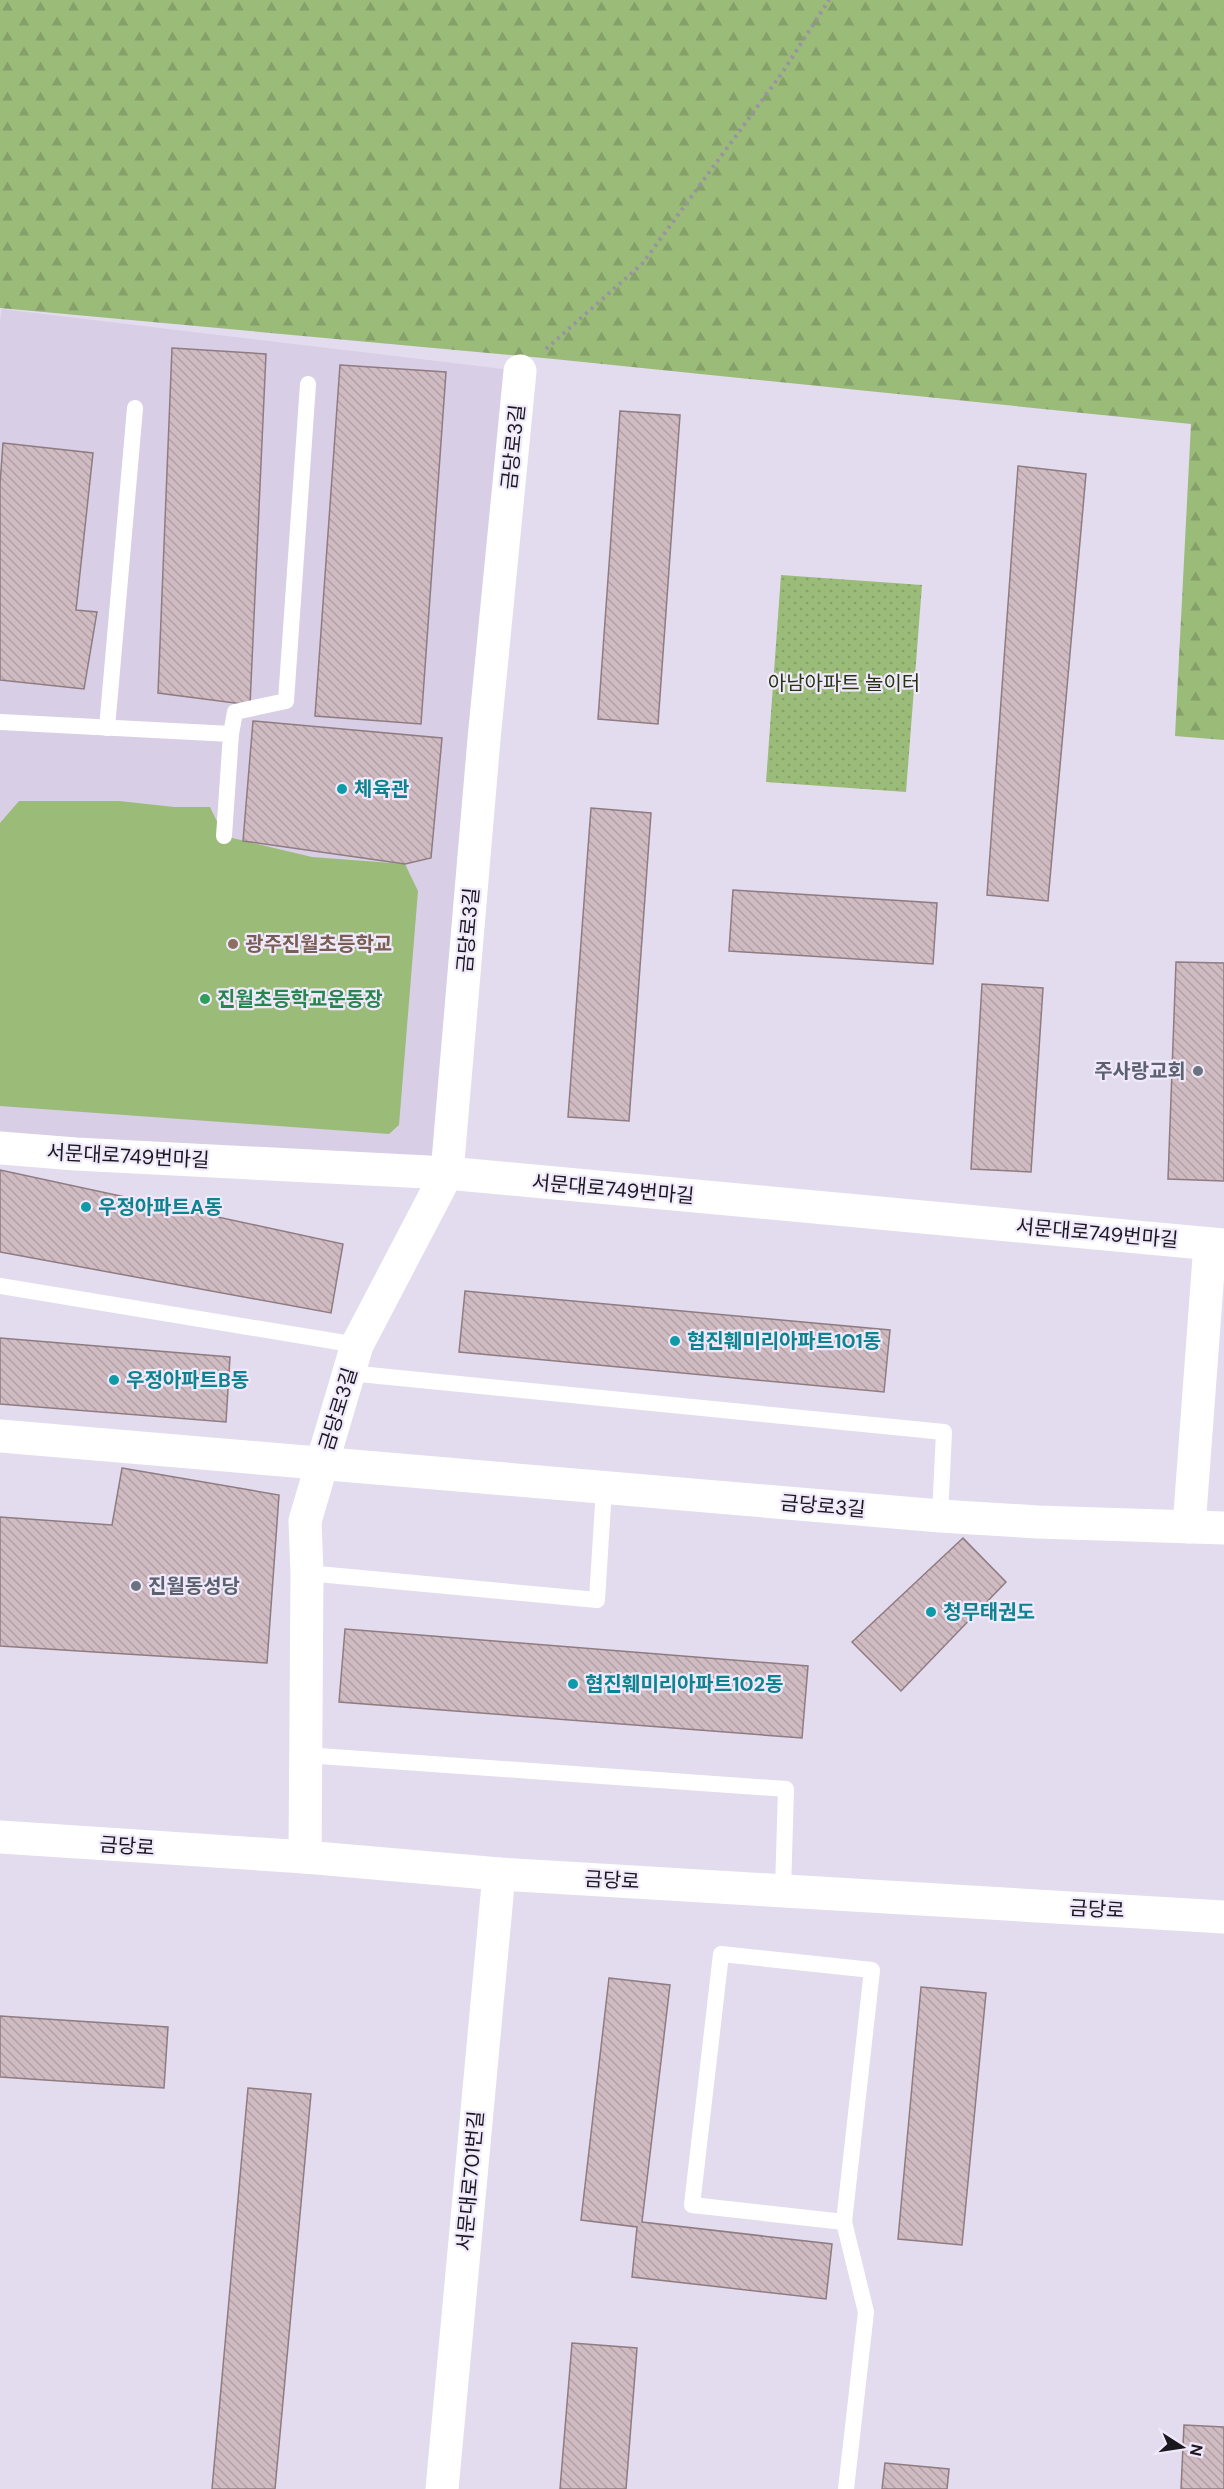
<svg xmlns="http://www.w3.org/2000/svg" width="1224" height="2489" font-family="'DM Sans','Noto Sans KR',sans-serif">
	<defs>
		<pattern id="grass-dots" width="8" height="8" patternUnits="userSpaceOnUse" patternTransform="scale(1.5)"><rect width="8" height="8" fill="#9bbb79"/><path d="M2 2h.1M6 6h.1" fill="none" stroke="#85a068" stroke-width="1.8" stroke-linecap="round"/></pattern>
		<pattern id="forest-firs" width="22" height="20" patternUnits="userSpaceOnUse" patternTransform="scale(1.5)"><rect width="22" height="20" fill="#9bbb79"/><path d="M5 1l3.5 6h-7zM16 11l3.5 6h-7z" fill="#85a068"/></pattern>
		<pattern id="building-back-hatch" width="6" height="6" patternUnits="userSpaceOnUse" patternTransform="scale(1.5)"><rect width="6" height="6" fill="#cfbbc1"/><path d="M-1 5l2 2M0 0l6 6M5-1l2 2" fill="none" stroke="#b1a0a5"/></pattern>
	</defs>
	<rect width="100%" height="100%" fill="#e3dcee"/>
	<!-- built -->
	<polygon fill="#d8cee6" points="2,309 520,371 447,1173 0,1148 0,320"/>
	<!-- grass -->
	<polygon fill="url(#grass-dots)" points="781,575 922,585 906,792 766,782"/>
	<!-- forest -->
	<polygon fill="url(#forest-firs)" points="0,0 1224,0 1224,740 1175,736 1191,424 554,359 0,308"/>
	<!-- garden -->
	<polygon fill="#9bbb79" points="19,801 119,801 174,807 210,807 224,836 312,857 405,864 418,891 399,1125 389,1134 0,1106 0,823"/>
	<!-- building -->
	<g fill="url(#building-back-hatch)" stroke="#8f7c82" stroke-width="1.5">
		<polygon points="172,348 266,354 250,705 158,693"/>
		<polygon points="340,365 446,372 421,724 315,716"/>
		<polygon points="620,411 680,415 658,724 598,719"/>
		<polygon points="3,443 93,453 76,610 97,612 84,689 0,680 0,484"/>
		<polygon points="1018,466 1086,474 1048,901 987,895"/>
		<polygon points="253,721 442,738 431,858 405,864 243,841"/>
		<polygon points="591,808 651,813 629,1121 568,1117"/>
		<polygon points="733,890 937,903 933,964 729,951"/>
		<polygon points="1176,962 1224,963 1224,1181 1168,1179"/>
		<polygon points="982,984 1043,988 1031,1172 971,1169"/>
		<polygon points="0,1170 343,1244 331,1313 0,1252"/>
		<polygon points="465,1291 890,1330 884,1392 459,1352"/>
		<polygon points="0,1338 230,1357 226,1422 0,1404"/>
		<polygon points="122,1468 279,1495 267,1663 0,1646 0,1517 112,1525"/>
		<polygon points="963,1538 1006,1582 901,1691 852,1642"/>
		<polygon points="345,1629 808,1666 802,1738 339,1702"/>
		<polygon points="609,1978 670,1985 642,2222 832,2244 826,2299 632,2277 637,2227 581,2220"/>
		<polygon points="921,1987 986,1993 962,2245 898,2239"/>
		<polygon points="0,2016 168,2027 164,2088 0,2077"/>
		<polygon points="248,2088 311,2094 275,2489 212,2489"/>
		<polygon points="572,2343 637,2348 626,2489 560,2489"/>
		<polygon points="1184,2425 1224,2427 1224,2489 1181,2489"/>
		<polygon points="885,2463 949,2469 947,2489 882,2489"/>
	</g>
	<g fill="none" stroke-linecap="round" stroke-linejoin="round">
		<!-- path -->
		<polyline stroke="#9a94a2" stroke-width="4" stroke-dasharray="3 4.5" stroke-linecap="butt" points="546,349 642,264 782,73 829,0"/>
		<!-- lane -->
		<g stroke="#fff" stroke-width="16">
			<polyline points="0,722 231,734 224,836"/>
			<polyline points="107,728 135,408"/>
			<polyline points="231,734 235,712 286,701 308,384"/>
			<polyline points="0,1286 357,1345"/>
			<polyline points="349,1373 944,1432 940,1516"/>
			<polyline points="307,1573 597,1600 604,1488"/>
			<polyline points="305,1755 786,1789 783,1890"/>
			<polyline points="844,2222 692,2205 721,1954 872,1970 844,2222 866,2312 846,2489"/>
		</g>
		<!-- street -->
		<g stroke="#fff" stroke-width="33">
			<polyline points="0,1148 76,1154 447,1173 1224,1245"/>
			<polyline points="0,1436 940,1516 1038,1522 1224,1528"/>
			<polyline points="1189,1527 1210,1244"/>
			<polyline points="0,1837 305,1857 499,1874 1224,1917"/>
			<polyline points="305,1857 307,1573 305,1521 357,1345 447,1173 484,739 520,371"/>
			<polyline points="442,2489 499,1874"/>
		</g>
	</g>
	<!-- markers -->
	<g fill="#0f9aa8" stroke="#f0e9fb" stroke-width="2">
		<circle cx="342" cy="789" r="6"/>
		<circle cx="86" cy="1207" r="6"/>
		<circle cx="675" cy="1341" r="6"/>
		<circle cx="114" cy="1380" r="6"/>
		<circle cx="931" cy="1612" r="6"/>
		<circle cx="573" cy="1684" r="6"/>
	</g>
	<circle fill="#8d6e63" stroke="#f0e9fb" stroke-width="2" cx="233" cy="944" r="6"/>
	<circle fill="#2e9e5b" stroke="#f0e9fb" stroke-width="2" cx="205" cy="999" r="6"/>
	<g fill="#6b7280" stroke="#f0e9fb" stroke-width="2">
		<circle cx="1198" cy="1071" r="6"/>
		<circle cx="136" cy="1586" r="6"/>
	</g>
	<g text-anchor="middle" stroke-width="4.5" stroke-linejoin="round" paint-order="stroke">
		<!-- street labels -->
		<g font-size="20" fill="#1a171d" stroke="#f0e9fb">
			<text transform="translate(513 447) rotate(-84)" y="7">금당로3길</text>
			<text transform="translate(468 930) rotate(-85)" y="7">금당로3길</text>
			<text transform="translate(128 1156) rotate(3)" y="7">서문대로749번마길</text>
			<text transform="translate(613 1189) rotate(5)" y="7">서문대로749번마길</text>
			<text transform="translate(1097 1233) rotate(5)" y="7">서문대로749번마길</text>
			<text transform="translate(338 1409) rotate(-73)" y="7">금당로3길</text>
			<text transform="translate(823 1506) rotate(5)" y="7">금당로3길</text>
			<text transform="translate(127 1846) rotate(4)" y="7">금당로</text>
			<text transform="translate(612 1880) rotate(3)" y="7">금당로</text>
			<text transform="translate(1097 1909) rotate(3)" y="7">금당로</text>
			<text transform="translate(470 2181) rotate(-85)" y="7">서문대로701번길</text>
		</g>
		<!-- park labels -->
		<g font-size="20" fill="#253412" stroke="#f0e9fb">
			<text x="844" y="690">아남아파트 놀이터</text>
		</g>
		<!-- culture labels -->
		<g font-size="20" font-weight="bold" fill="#0d838f" stroke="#f0e9fb" text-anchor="start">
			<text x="354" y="796">체육관</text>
			<text x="98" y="1214">우정아파트A동</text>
			<text x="687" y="1348">협진훼미리아파트101동</text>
			<text x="126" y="1387">우정아파트B동</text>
			<text x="943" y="1619">청무태권도</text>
			<text x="585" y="1691">협진훼미리아파트102동</text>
		</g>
		<!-- education labels -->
		<g font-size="20" font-weight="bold" fill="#785e54" stroke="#f0e9fb" text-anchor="start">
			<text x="245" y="951">광주진월초등학교</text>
		</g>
		<!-- leisure labels -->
		<g font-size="20" font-weight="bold" fill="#27864d" stroke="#f0e9fb" text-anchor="start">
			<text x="217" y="1006">진월초등학교운동장</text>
		</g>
		<!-- worship labels -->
		<g font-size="20" font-weight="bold" fill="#5b616d" stroke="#f0e9fb" text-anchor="end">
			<text x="1186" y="1078">주사랑교회</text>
			<text x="148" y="1593" text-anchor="start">진월동성당</text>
		</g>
	</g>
	<!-- north arrow -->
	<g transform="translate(1182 2447) rotate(102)" stroke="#f0e9fb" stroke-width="4.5" paint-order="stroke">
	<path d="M0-4.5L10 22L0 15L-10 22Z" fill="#1a171d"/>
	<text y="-9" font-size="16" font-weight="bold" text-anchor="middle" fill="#1a171d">N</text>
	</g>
</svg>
